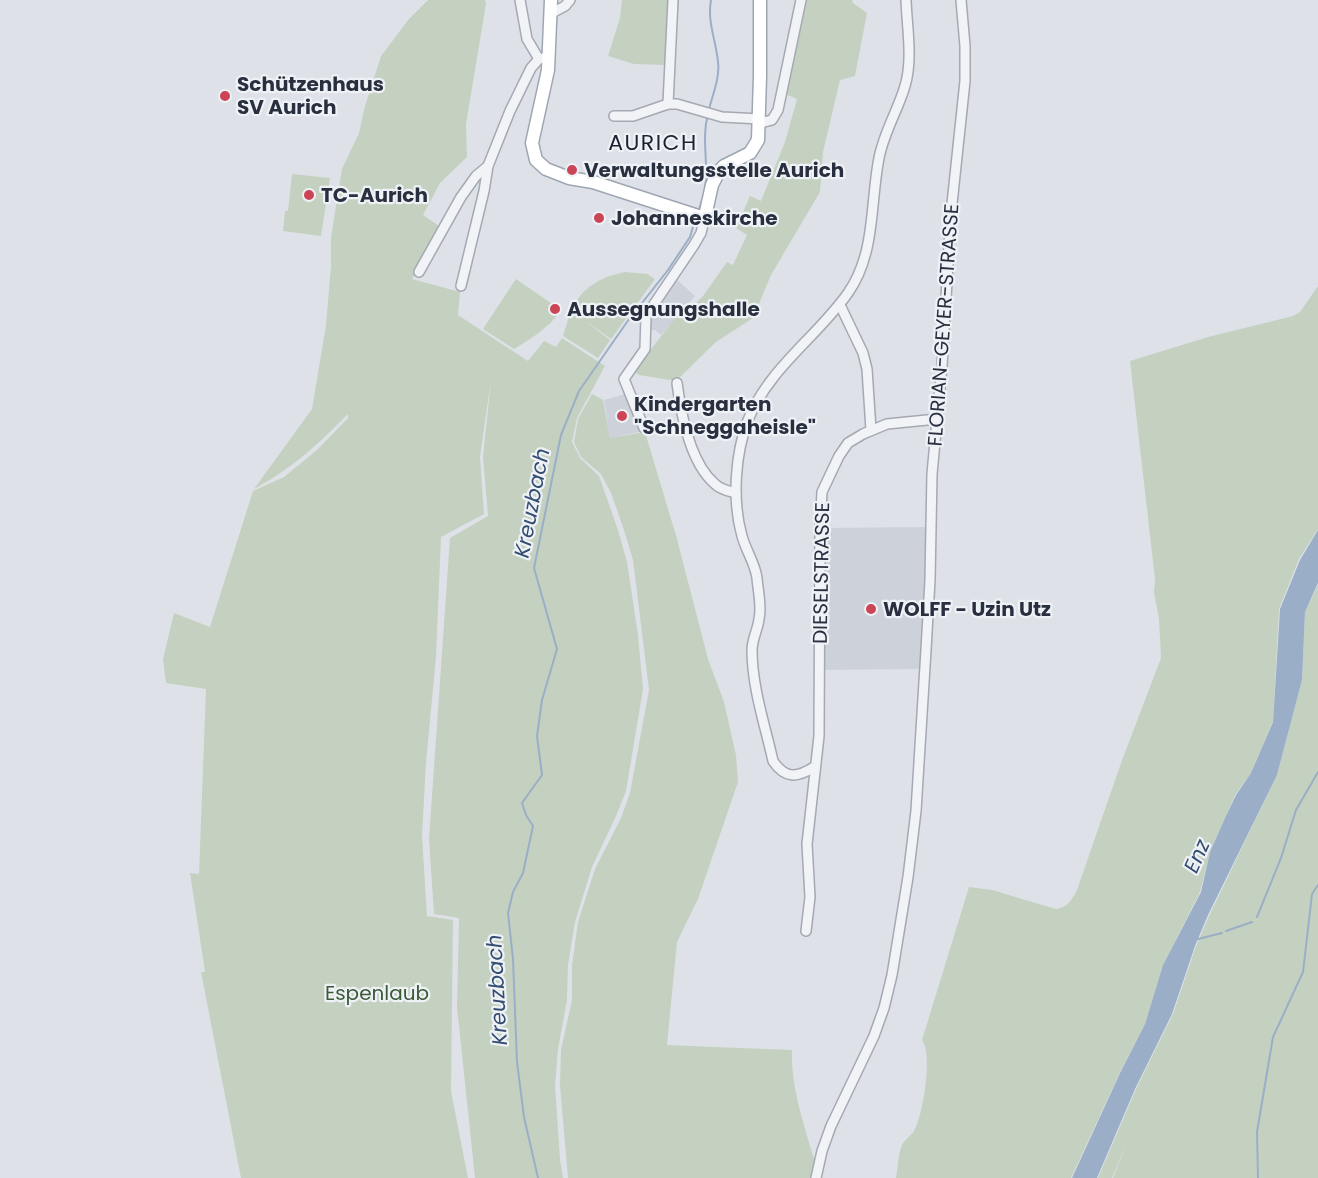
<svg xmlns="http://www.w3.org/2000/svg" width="1318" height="1178" font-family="Poppins,sans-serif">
	<rect width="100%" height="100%" fill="#dee2e8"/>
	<!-- built -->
	<g fill="#cdd1d9">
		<polygon points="675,278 695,296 661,335 655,330 651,330 650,316"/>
		<polygon points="628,393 644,431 610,438 604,400"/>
		<polygon points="927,527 927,576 921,669 820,670 820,528"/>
	</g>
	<!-- green -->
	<g fill="#c4d1c0">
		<path d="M428,0H485L486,4L466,124L467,157L440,183L423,215L442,228L412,279L460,292L458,315L528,361L544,341L556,347L562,338L605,366L577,418L572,442L580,458L599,476L618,530L627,562L638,635L643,689L626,791L616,816L592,867L575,922L568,965L567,1000L558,1049L555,1085L560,1159L563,1178H475L457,1007L459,918L434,914L429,839L450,538L488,516L483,457L491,380L480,457L484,514L441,537L436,657L426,763L422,836L427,916L453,920L451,1091L468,1178H241L201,972H205L190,873L199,874L206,689L166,683L163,659L174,613L210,627L253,491L284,477L317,450L348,418V414C316,446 294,467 254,489L312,409L326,325L331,266V237L342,169L359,133L365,106L381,56L409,19Z"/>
		<polygon points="622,0 670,0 665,65 634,64 608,56 620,18"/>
		<polygon points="803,0 852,0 853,3 867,13 855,76 840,80 823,152 820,192 771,275 753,318 716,342 676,381 639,375 634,371 676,317 692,307 703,296 727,262 733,265 747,235 736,228 750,196 761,201 785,142 797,99 785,94"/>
		<polygon points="292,174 330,178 321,236 283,231 285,211 288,211"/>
		<path d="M625,272L647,274L655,279L611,339L584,320L610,340L598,358L563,336L570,313L575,314L571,311C582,287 600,277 625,272Z"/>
		<path d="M516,279L561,310C549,328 532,338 514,349L483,329Z"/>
		<path d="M1318,286V529L1299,559L1279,609L1273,721L1251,773L1235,795L1210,852L1200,892L1163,965L1145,1024L1120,1072L1071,1178H896C898,1168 898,1155 902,1145C904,1140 911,1136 914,1131C923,1116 933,1054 922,1040L969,887L992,890L1056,909C1068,907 1071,901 1077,890L1121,763L1161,658L1159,619L1154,592L1155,579L1130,361L1208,337L1293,316L1300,312Z"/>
		<path d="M592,394L603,400L610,438L645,432L677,539L708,659L724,702L736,755L738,782L698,899L677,942L667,1045L792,1050C791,1088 803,1120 813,1156L816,1160L813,1178H568L560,1086L561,1050L572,1000V965L578,922L595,869L621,818L630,793L649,690L633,560L623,527L611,493L601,474L581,457L574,442L578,419Z"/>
		<polygon points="1318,585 1318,1178 1113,1178 1128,1140 1112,1178 1098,1178 1136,1089 1173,1014 1196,946 1209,916 1277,775 1302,680 1305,612"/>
	</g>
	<!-- water -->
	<polygon fill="#9aafc7" points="1318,530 1318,583 1305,612 1302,680 1277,775 1208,915 1195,946 1172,1014 1135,1089 1097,1178 1072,1178 1120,1073 1145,1024 1163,965 1201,892 1210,852 1225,818 1236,795 1251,773 1273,722 1280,609 1300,560"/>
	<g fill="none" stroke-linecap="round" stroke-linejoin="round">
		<!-- stream -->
		<g stroke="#9aafc7" stroke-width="2">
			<path d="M709,109C713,94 720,77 718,62C716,40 707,22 711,0"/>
			<path d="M705,189C709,164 701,139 708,114"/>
			<polyline points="698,212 704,195"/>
			<polyline points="1257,917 1281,858 1296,810 1318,772"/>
			<polyline points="1226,931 1252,922"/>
			<polyline points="1198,939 1222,933"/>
			<polyline points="538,1178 524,1117 517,1062 513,959 508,913 513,892 523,873 533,826 526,815 522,803 542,775 537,736 542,700 557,649 534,568 561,435 579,391 627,322 668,270 690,237 695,220"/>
			<polyline points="1258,1178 1257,1132 1273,1037 1303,972 1312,894 1318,885"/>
		</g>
		<!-- minor casing -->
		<g stroke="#a4a9b2" stroke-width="12">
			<g id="minor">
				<polyline points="520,0 527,39 539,59"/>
				<polyline points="550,14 565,6 570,0"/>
				<polyline points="668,104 673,0"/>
				<polyline points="614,116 633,116 668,104 677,104 722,117 760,119"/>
				<polyline points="760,123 772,120 778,110 801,0"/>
				<polyline points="419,272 461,197 476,176 488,166"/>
				<polyline points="461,286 484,191 488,166 510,111 531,68 539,59 547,57"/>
				<polyline points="840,305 863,353 867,369 871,430"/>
				<path d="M677,383C681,414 690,463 715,484C721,490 729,491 736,493"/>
				<polyline points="644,428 624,379 645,349 646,316 694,245 701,233 705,216"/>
				<path d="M814,767C797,778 785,779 773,761C765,725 752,687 752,650C752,639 758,629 759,619C762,607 758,591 757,578C755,563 746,551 742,536C732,501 735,454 748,420C769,368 817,337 848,293C876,253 870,203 879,158C884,132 898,110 905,86C913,59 907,28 906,0"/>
				<polyline points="806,931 810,897 807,844 819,736 820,528 822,492 839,456 848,443 863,434 887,424 937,419"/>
				<polyline points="816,1178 822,1151 831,1126 874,1036 884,1008 892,975 908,877 916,811 926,650 930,580 932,474 942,366 951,213 965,81 965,46 961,0"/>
			</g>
		</g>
		<!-- major casing -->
		<g stroke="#9ea6b3" stroke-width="15">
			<polyline id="major" points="551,0 548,70 532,143 536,160 546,169 569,178 593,182 701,217 705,216 712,185 719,171 724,166 750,153 758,140 760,76 760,0"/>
		</g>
		<!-- minor -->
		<use href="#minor" stroke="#f1f3f6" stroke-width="9"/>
		<!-- major -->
		<use href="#major" stroke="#fff" stroke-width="12"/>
	</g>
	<!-- markers -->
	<g fill="#cb4556" stroke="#eef1f5" stroke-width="2">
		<circle cx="225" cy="96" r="6"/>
		<circle cx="572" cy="170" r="6"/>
		<circle cx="309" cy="195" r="6"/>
		<circle cx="599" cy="218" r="6"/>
		<circle cx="555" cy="309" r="6"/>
		<circle cx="622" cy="416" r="6"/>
		<circle cx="871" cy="609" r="6"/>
	</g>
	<g text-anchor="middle" stroke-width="4.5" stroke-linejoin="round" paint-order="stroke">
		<!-- poi labels -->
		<g font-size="20" font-weight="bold" fill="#282f3e" stroke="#eef1f5" text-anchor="start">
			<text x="237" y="91">Schützenhaus<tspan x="237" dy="23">SV Aurich</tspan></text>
			<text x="584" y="177">Verwaltungsstelle Aurich</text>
			<text x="321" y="202">TC-Aurich</text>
			<text x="611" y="225">Johanneskirche</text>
			<text x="567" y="316">Aussegnungshalle</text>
			<text x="634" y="411">Kindergarten<tspan x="634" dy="23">"Schneggaheisle"</tspan></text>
			<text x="883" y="616">WOLFF - Uzin Utz</text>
		</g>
		<!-- street labels -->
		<g font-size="20" fill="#282f3e" stroke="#eef1f5">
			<text transform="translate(943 325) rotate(-86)" y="7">FLORIAN-GEYER-STRASSE</text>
			<text transform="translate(821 573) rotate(-89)" y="7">DIESELSTRASSE</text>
		</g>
		<!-- park labels -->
		<g font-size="20" fill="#3b5a36" stroke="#eef1f5">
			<text x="377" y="1000">Espenlaub</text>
		</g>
		<!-- water labels -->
		<g font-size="21" font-style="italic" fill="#334d71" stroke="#eef1f5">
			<text transform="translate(532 503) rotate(-79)" y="7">Kreuzbach</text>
			<text transform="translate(1197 856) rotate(-66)" y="7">Enz</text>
			<text transform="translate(497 990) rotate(-93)" y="7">Kreuzbach</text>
		</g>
		<!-- quarter labels -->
		<g font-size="22" letter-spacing="1.5" fill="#1a212f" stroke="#eef1f5">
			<text x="653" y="150">AURICH</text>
		</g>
	</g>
</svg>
